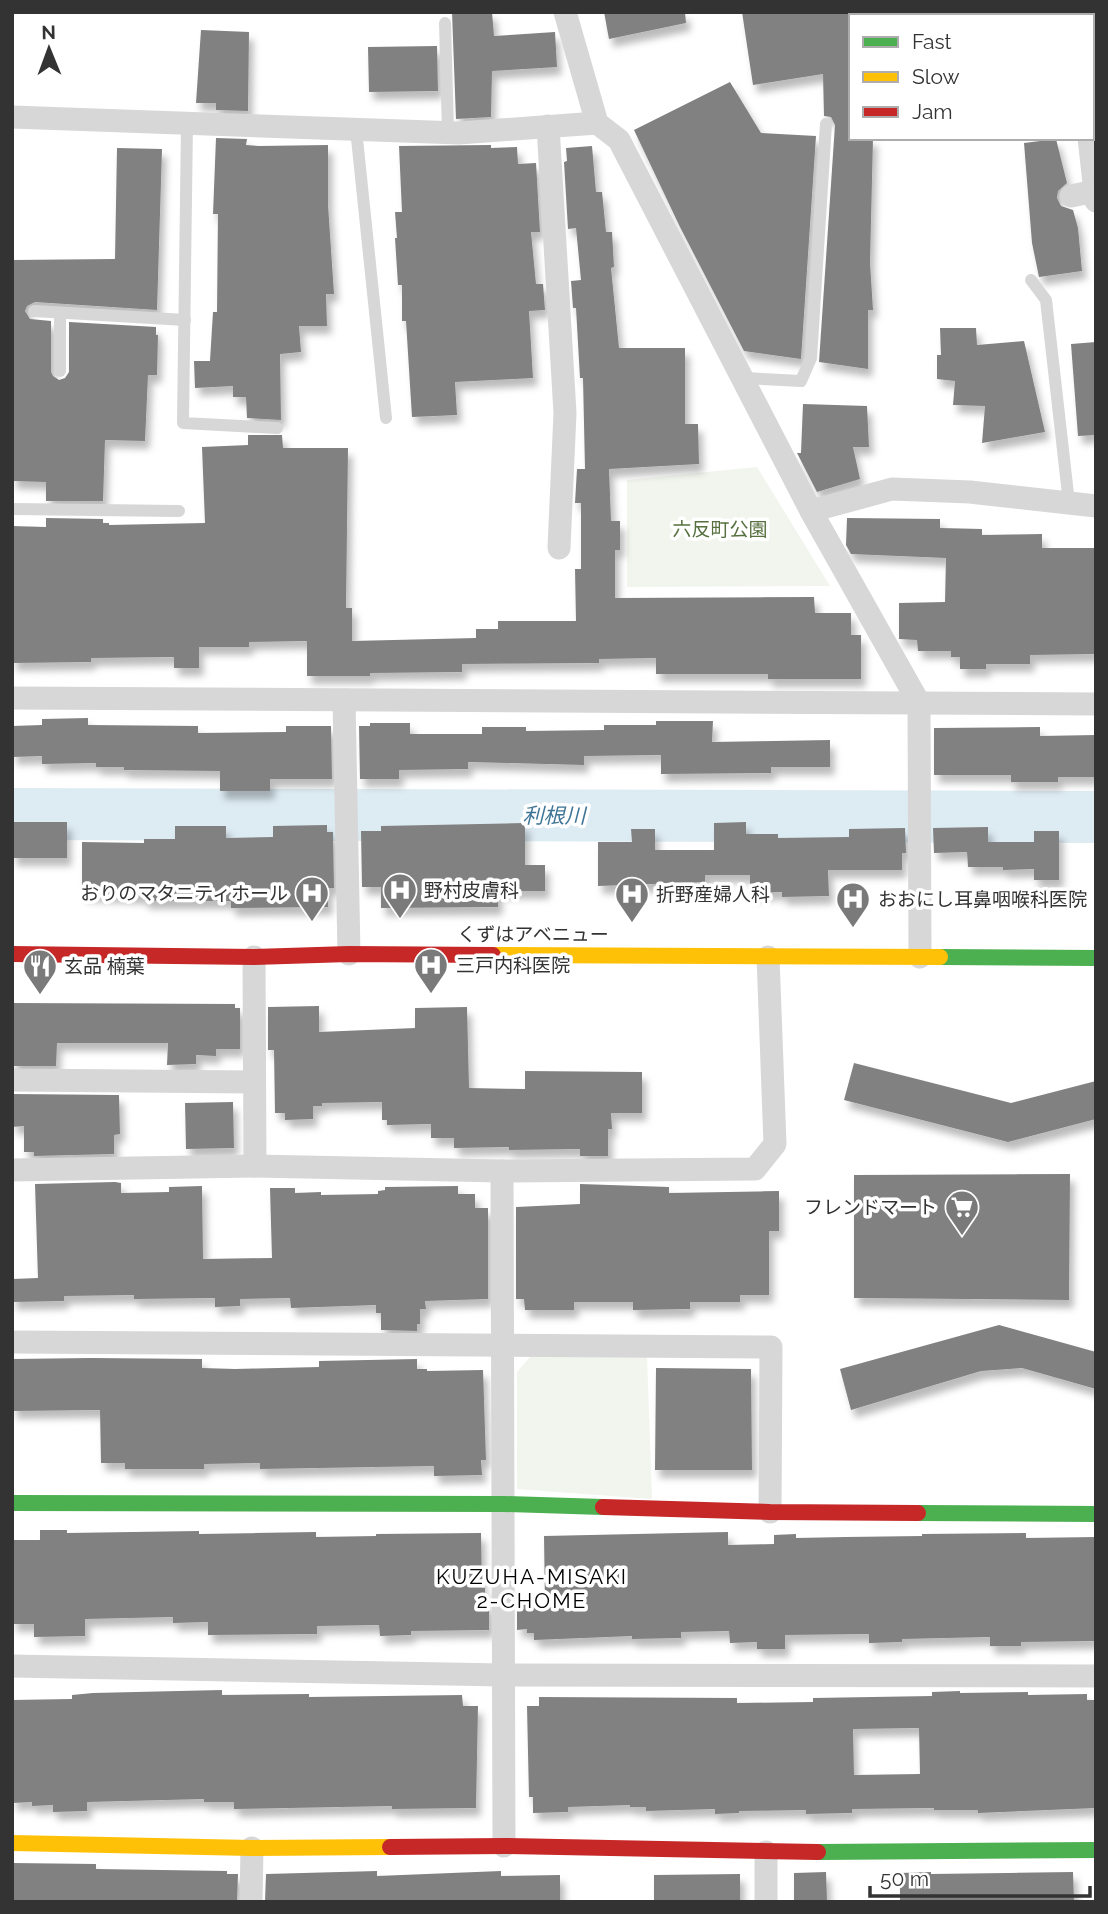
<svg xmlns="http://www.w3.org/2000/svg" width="1108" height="1914" font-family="Raleway,'Noto Sans JP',sans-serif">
	<defs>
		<filter id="shadow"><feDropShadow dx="4.5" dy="8" stdDeviation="3.5" flood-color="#0004"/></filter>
	</defs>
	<rect width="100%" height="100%" fill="#fff"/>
	<!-- green -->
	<g fill="#f1f5ed">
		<polygon points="757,467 830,586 627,587 627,480"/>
		<polygon points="531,1356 647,1357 652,1499 517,1489 517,1372"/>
	</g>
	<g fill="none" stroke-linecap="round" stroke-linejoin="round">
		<!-- river -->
		<polyline stroke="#ddebf3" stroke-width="52" points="12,814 1096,817"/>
	</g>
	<!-- building -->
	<g fill="#818181" fill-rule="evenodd" filter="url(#shadow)">
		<polygon points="452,12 492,12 494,36 555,32 557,67 492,71 491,117 456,119"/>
		<polygon points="604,12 685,12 686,23 609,39"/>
		<polygon points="742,12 851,12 851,138 873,138 870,263 873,310 868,310 868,369 819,362 835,125 831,117 824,116 823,74 753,85"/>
		<polygon points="201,30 249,32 248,111 216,110 216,103 196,103"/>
		<polygon points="437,46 438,91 369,92 368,47"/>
		<polygon points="730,82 761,133 816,136 801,359 744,351 680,227 634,130"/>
		<polygon points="216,138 247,139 246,145 259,146 328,145 328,205 334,294 326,294 327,326 299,326 301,352 280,354 281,420 247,418 246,397 233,397 233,386 195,388 194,361 210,361 213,312 217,312 218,214 213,214"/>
		<polygon points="1056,139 1067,183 1058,191 1057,198 1061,206 1073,210 1078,228 1082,271 1039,277 1032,243 1024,143"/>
		<polygon points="491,145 491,148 517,147 518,164 536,163 540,232 531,232 536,284 543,284 545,310 529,311 533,378 455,382 457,415 412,417 406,321 402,321 402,285 398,285 395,238 397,238 395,212 402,212 399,146"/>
		<polygon points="592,146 596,192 602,192 606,232 612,232 614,267 611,268 619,348 685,348 685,424 698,424 699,464 609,469 611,521 620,521 620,550 615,550 615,598 814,597 815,613 851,613 851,635 861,635 861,679 768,679 768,674 656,674 656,658 599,659 599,663 462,664 462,672 370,673 370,676 307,676 307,641 249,642 249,647 199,647 199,668 174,668 174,657 91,658 91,662 12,663 12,526 46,527 46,518 103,519 103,523 109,523 109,525 205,523 202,447 248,445 248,435 282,435 283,448 348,448 346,608 352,608 352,641 476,638 476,629 498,629 498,621 576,621 575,569 581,569 581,503 575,503 577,469 585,469 583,378 580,378 576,308 573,308 571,281 581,280 576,228 568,229 564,162 567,161 566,148"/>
		<polygon points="117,148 162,149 157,310 35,302 27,306 25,311 30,319 51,321 51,372 53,376 59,380 65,378 69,372 69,322 156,327 156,335 158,335 157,375 148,375 145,441 105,440 103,501 46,501 46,482 12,481 12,260 115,259"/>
		<polygon points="940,328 976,328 977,345 1024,341 1045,432 982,443 985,406 953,405 955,381 937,379 937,355 941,355"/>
		<polygon points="1096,342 1096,435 1078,436 1071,344"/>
		<polygon points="803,404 867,406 869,447 853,447 860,479 817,492 797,453 801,453"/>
		<polygon points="847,518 940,519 940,528 982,529 982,535 1042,534 1042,548 1096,548 1096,654 1030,655 1030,664 986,664 986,669 960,669 960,657 951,657 951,651 918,651 917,640 899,639 899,603 945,602 946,558 851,554 846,545"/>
		<polygon points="88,718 88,725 198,726 198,733 286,732 286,726 331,726 332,779 270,779 270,791 220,791 220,771 124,770 124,767 96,767 96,763 42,764 42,756 12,757 12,726 42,725 42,719"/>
		<polygon points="656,721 713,721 712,742 830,740 830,767 771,767 771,773 661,774 661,755 584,756 584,765 468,762 468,769 399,770 399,779 360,779 359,726 370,726 370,723 410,723 410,734 482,734 482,727 526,727 526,731 604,730 604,725 656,725"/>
		<polygon points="1040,727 1040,736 1096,735 1096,777 1058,777 1058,782 1011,782 1011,775 934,775 934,728"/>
		<rect x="12" y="822" width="55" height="36"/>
		<polygon points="746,822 746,834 778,834 778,838 849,837 849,829 905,828 906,853 902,853 902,870 828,870 829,896 782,897 782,892 750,893 750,875 705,875 705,882 598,886 598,842 632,842 631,829 655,829 655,850 714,850 714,823"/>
		<polygon points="525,823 525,865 545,865 545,891 498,891 498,907 381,908 381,887 362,887 361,831 381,831 381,826"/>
		<polygon points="327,825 327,832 333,832 334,888 328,888 328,907 231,908 231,901 144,901 144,896 82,894 82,842 144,843 144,839 175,839 175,826 226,826 226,838 273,837 273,826"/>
		<polygon points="988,827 988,842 1034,842 1034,831 1059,831 1059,880 1034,880 1034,869 1003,870 1003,867 968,867 967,852 934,853 933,828"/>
		<polygon points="12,1003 235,1004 235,1008 240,1008 240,1049 216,1049 216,1056 196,1055 196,1064 167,1065 168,1043 57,1043 56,1066 12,1066"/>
		<polygon points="319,1006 319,1032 415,1028 415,1008 467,1007 469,1088 525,1089 525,1071 642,1072 642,1113 611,1113 612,1129 608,1129 608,1156 580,1156 580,1149 509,1150 509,1147 454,1148 454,1138 431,1138 431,1124 387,1125 387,1120 382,1120 382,1102 322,1103 322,1106 313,1106 313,1119 285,1120 285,1113 275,1113 274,1050 268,1050 268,1007"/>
		<polygon points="854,1063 1011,1103 1096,1081 1096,1119 1008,1142 844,1100"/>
		<polygon points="12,1094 119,1095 120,1134 114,1135 114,1154 34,1156 34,1152 24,1152 24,1126 12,1127"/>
		<polygon points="233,1102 234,1148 186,1149 185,1103"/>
		<polygon points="1070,1174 1069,1300 854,1298 854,1175"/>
		<polygon points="115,1182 121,1183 121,1193 169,1192 169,1187 202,1186 203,1259 272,1258 270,1188 295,1188 295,1193 321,1192 321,1195 378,1194 378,1191 385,1190 385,1187 458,1186 458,1194 475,1194 475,1208 488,1208 488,1299 425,1301 426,1309 420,1309 420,1324 417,1324 417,1331 381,1330 381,1313 376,1313 376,1305 291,1308 290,1298 240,1299 240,1306 215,1307 215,1298 134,1299 134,1295 64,1296 64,1301 12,1302 12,1279 38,1278 35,1184"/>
		<polygon points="580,1184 669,1187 669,1193 779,1191 779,1231 769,1231 769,1295 740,1295 740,1302 690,1302 690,1309 633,1310 633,1302 574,1302 574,1310 525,1310 524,1299 516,1299 516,1207 580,1204"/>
		<polygon points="999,1325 1096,1352 1096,1389 1022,1368 981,1371 851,1410 840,1369"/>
		<polygon points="91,1358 202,1359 202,1368 235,1369 319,1367 319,1361 417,1359 417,1369 427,1369 427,1371 483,1370 486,1460 481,1460 482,1475 434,1476 434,1466 260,1469 260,1463 204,1464 204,1469 125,1469 125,1463 101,1463 100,1410 12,1411 12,1359"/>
		<polygon points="656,1368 751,1369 752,1470 655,1470"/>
		<polygon points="40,1530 67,1530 67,1533 199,1531 199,1534 316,1532 316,1537 376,1536 376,1534 481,1533 482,1588 485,1588 485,1605 489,1605 489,1630 411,1631 411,1635 380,1636 379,1625 317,1626 317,1634 208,1635 208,1622 173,1623 173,1617 85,1619 85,1636 34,1637 34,1624 12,1624 12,1540 40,1540"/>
		<polygon points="728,1532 728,1545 774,1544 774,1535 796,1534 796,1538 846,1537 922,1536 922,1534 1026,1533 1026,1538 1096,1537 1096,1641 1021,1642 1021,1646 990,1646 990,1637 902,1639 902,1642 869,1643 869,1634 785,1635 785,1649 757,1649 757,1642 730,1643 729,1631 681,1632 681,1638 632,1639 632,1636 534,1640 534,1633 527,1633 527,1629 517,1630 517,1604 545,1604 544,1536"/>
		<polygon points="222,1690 222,1695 309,1694 309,1697 462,1695 463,1706 478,1706 476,1808 392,1809 392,1806 234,1809 234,1802 204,1802 204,1799 87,1802 87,1811 53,1812 53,1805 32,1806 32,1802 12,1803 12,1700 72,1699 72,1695 93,1693"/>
		<path d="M960,1691V1693L1028,1692V1695L1087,1694V1700H1096V1808L978,1813V1810H934V1808L852,1809V1813L806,1814V1810L739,1811V1813L715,1814V1809L646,1811V1807H630V1805L568,1807V1812L533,1813V1797H529L527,1706H539V1697L737,1698V1703L813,1702V1698L932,1696V1692ZM919,1728L920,1774L854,1775L853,1729Z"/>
		<polygon points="12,1863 96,1864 96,1869 227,1871 227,1874 238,1874 237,1902 12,1902"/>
		<polygon points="377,1871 377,1876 501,1871 501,1876 560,1875 560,1902 265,1902 266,1874"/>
		<polygon points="826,1872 827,1902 794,1902 794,1873"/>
		<polygon points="931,1872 931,1874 1073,1872 1074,1902 900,1902 900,1873"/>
		<polygon points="740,1874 740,1902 654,1902 654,1875"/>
	</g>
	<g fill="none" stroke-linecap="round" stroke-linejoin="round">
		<!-- lane -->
		<g stroke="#d7d7d7" stroke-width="12">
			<polyline points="947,16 947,12"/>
			<polyline points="445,23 448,132"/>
			<polyline points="187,123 183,423 277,428"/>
			<polyline points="356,129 386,418"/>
			<polyline points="1031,280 1046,300 1069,503"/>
			<polyline points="34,311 185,320"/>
			<polyline points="60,313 60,371"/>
			<polyline points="743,378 801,381 811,358 826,124"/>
			<polyline points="12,509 179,511"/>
		</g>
		<!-- street -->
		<g stroke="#d7d7d7" stroke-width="23">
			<polyline points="565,12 597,123 619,140 811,511 919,703 920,957"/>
			<polyline points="1072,16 1072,12"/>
			<polyline points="12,117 459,133 597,123"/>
			<polyline points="548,126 565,413 559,548"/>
			<polyline points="1089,138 1096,201"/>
			<polyline points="1071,196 1095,191"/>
			<polyline points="811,511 892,489 970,492 1096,506"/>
			<polyline points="12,698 1096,704"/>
			<polyline points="344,700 349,954"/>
			<polyline points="254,957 255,1166"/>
			<polyline points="12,1080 254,1082"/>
			<polyline points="12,1170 255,1166 502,1171 755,1169 775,1144 768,957"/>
			<polyline points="502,1171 504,1846"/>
			<polyline points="12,1342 771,1347 770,1512"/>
			<polyline points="12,1666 503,1675 1096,1676"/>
			<polyline points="251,1902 252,1848"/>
			<polyline points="766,1902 766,1852"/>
		</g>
		<!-- fast -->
		<g stroke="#4caf50" stroke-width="16">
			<polyline points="940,957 1096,958"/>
			<polyline points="12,1503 504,1504 603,1507"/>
			<polyline points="918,1513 1096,1514"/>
			<polyline points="818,1852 1096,1850"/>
		</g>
		<!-- slow -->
		<g stroke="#ffc107" stroke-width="16">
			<polyline points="493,955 940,957"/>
			<polyline points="12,1843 252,1848 390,1847"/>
		</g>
		<!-- jam -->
		<g stroke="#c62828" stroke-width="16">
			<polyline points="12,954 254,957 349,954 493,955"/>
			<polyline points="603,1507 770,1512 918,1513"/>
			<polyline points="390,1847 504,1846 818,1852"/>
		</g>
	</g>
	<!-- icons -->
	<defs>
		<g id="hospital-pin" transform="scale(1.75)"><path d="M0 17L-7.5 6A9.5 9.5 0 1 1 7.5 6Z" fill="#7a7a7a" stroke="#fff"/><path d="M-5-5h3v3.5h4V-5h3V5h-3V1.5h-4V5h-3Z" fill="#fff"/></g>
		<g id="restaurant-pin" transform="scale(1.75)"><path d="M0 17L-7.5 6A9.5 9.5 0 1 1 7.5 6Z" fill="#7a7a7a" stroke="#fff"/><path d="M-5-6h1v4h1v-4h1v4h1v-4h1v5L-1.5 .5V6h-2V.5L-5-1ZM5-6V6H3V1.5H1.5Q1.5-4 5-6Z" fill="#fff"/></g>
		<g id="supermarket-pin" transform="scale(1.75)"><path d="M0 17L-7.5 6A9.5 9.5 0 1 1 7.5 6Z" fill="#7a7a7a" stroke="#fff"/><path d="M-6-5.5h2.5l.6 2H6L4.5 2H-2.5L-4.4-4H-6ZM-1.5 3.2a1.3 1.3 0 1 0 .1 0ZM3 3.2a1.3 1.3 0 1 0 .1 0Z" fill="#fff"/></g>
	</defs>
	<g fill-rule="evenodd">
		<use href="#hospital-pin" x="400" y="890"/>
		<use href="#hospital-pin" x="312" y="893"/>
		<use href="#hospital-pin" x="632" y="894"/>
		<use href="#hospital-pin" x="853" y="899"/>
		<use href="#hospital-pin" x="431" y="965"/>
		<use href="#restaurant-pin" x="40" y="966"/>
		<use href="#supermarket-pin" x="962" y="1207"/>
	</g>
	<g text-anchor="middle" stroke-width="7" stroke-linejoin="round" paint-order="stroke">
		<!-- park labels -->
		<g font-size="19" fill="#56703f" stroke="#fff">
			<text x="720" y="536">六反町公園</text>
		</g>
		<!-- poi labels -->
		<g font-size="19" fill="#333" stroke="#fff" text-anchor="start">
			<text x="424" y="897">野村皮膚科</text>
			<text x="288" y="900" text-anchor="end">おりのマタニティホール</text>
			<text x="656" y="901">折野産婦人科</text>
			<text x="878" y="906">おおにし耳鼻咽喉科医院</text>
			<text x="456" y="972">三戸内科医院</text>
			<text x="64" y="973">玄品 楠葉</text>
			<text x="937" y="1214" text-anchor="end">フレンドマート</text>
		</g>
		<!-- street labels -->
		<g font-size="19" fill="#333" stroke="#fff">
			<text x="533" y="941">くずはアベニュー</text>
		</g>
		<!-- water labels -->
		<g font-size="21" font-style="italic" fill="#3f7597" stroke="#fff">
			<text x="554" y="823">利根川</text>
		</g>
		<!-- neighbourhood labels -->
		<g font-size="21" letter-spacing="2" fill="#000" stroke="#fff">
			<text x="532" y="1584">KUZUHA-MISAKI<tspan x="532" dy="24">2-CHOME</tspan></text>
		</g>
	</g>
	<!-- border -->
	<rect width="1108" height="1914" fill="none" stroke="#333333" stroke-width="28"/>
	<!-- legend -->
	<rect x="849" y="14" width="245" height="126" fill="#ffffff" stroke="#adadad" stroke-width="2"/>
	<rect x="863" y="37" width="35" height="10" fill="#4caf50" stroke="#adadad" stroke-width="2"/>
	<text x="912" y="49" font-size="21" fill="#333333">Fast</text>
	<rect x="863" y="72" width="35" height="10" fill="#ffc107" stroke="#adadad" stroke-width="2"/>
	<text x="912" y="84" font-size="21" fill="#333333">Slow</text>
	<rect x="863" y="107" width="35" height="10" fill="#c62828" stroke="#adadad" stroke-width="2"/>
	<text x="912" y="119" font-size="21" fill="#333333">Jam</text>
	<!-- north arrow -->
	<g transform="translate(49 49) rotate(359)" stroke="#ffffff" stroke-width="5" paint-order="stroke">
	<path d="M0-5L12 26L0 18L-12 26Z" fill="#333333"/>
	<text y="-10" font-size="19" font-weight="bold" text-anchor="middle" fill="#333333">N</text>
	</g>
	<!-- scale -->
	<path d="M870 1886v10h220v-10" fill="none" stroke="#333333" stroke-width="3.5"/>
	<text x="880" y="1886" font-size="21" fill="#333333" stroke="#ffffff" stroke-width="5" paint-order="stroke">50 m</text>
</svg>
